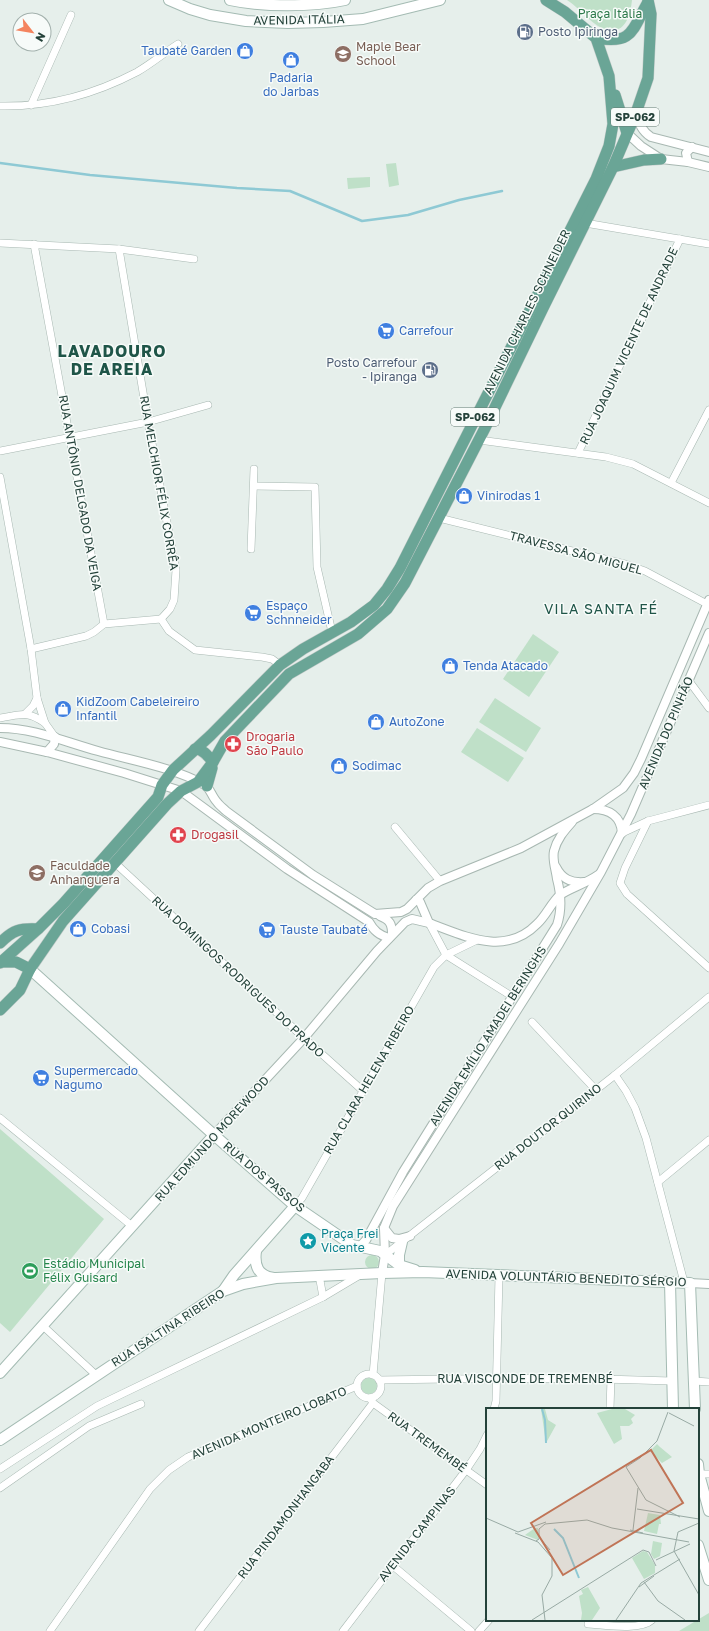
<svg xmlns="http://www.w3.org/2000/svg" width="709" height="1631" font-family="'Golos Text',sans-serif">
	<rect width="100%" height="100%" fill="#e6efeb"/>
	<!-- green -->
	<g fill="#bfe0c8">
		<path d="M567,0H632C630,18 624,37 602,28C592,24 578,7 567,0Z"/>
		<polygon points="396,163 399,185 389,187 386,164"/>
		<polygon points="370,177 370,187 348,189 347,178"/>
		<polygon points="533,634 559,652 529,697 503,679"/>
		<polygon points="495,698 541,728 526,752 479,722"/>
		<polygon points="477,728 524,758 508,782 461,752"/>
		<polygon points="0,1129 104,1219 10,1332 0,1323"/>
		<circle cx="372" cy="1262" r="7"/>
		<circle cx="369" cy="1386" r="8"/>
		<polygon points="709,1613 709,1631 679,1631"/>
	</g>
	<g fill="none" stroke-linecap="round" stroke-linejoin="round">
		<!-- stream -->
		<polyline stroke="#8ec9d4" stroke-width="2.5" points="0,163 90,175 237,188 290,191 362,221 408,215 459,200 502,191"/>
		<!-- minor casing -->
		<g stroke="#a8b8b2" stroke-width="8">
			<g id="minor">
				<polyline points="31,105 71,15"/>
				<path d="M0,106C48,107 95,94 137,72C151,64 164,53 178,44"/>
				<polyline points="585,223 709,244"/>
				<polyline points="0,243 119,249 194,259"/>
				<polyline points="34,244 104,624"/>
				<polyline points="119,249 148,422 176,570 174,600 170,609 161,619"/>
				<polyline points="479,440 606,457 633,464 709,503"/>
				<polyline points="0,451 148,422 208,405"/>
				<polyline points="578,453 680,239"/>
				<polyline points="0,477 31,649 37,698 45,723 55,737"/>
				<polyline points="671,483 709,410"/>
				<polyline points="254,486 315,487 317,567 332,632"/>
				<polyline points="439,518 625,564 645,571 707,604"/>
				<polyline points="251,549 254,469"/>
				<polyline points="161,619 169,631 195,650 262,657 272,659 280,665"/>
				<polyline points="31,649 86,636 94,632 104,624 161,619"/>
				<polyline points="689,681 709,708"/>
				<polyline points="25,714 33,706 37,698"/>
				<path d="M0,718C21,715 26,710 45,723"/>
				<polyline points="648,821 625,868 620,883 627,894 709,968"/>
				<polyline points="395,827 440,881"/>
				<polyline points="622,833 648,821 709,805"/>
				<polyline points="114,862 304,1038 362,1090"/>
				<polyline points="429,923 446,955 513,997"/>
				<polyline points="532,1022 595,1089"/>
				<polyline points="615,1075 626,1091 635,1108 646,1138 684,1282"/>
				<polyline points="0,1118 132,1226"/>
				<polyline points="658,1182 709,1140"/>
				<polyline points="295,1206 302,1198 434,967 446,955 477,940"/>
				<polyline points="385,1255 615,1075 709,997"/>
				<polyline points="319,1275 323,1297"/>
				<polyline points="43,1326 96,1375"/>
				<circle cx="369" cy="1386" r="12"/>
				<polyline points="373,1375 382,1273"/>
				<path d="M379,1380C476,1378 574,1377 671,1381"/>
				<polyline points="694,1381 709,1382"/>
				<polyline points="370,1398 373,1403 487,1485"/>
				<polyline points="494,1409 496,1401 499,1276"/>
				<polyline points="610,1409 611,1378"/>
				<polyline points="0,1469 97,1406 323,1297 360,1275"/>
				<polyline points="698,1474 709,1474"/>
				<polyline points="0,1488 89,1426 141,1404"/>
				<polyline points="392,1565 471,1631"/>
				<path d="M588,1624C604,1625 640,1631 652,1620"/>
				<polyline points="50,1631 150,1489 169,1470 188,1457 357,1386"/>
				<polyline points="199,1631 373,1403"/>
				<polyline points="343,1631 466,1470 480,1449 487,1435"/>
				<polyline points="479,1631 489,1620"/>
			</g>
		</g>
		<!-- tertiary casing -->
		<g stroke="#a8b8b2" stroke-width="10">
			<g id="tertiary">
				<path d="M636,113C639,124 642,131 651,137L709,152"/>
				<polyline points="627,133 641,146 661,159 688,162 709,167"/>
				<polyline points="688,162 686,153 692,147"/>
				<path d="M0,728C34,728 65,742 98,751C134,761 172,767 205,785C210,788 212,797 217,802C219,805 223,808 226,811L313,875L375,914L401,912L407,909L428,888L440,881L521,848L593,809L623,788L634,773L641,759L709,600"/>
				<path d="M0,742L47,752L124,773L181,791L287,869L369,922C374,931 379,935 389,938"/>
				<polyline points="47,752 54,744 55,737"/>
				<path d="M593,809C609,809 621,816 622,833"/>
				<path d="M556,867C562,879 571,883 584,882"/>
				<path d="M416,900L420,902L429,923C465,936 505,957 537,924C546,916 551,903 560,895C568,889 587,883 598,875"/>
				<path d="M380,916C390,920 392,924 392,934"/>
				<polyline points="214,1135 304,1038 377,951 405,922 412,919 429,923"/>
				<polyline points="384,1228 392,1238 399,1239 410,1236"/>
				<path d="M360,1246L366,1240L403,1172L557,925C562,910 561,894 557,879C556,870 552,860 554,851C557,839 564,831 572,822"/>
				<polyline points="382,1273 385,1255 384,1228 393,1206 559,944 601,872 631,814 709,633"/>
				<polyline points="690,1283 709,1284"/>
			</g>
		</g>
		<!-- secondary casing -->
		<g stroke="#a4bbb3" stroke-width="12">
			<g id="secondary">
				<polyline points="169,0 190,9 210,15 246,21 288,23 323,22 363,19 440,0"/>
				<path d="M230,0C262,7 313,7 345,0"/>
				<polyline points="30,969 214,1135 295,1206 352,1245 380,1251 399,1265 415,1270"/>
				<path d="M256,1251C254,1266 258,1276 274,1278"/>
				<polyline points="399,1265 399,1255 402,1242"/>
				<polyline points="670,1282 673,1409"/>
				<polyline points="223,1291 234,1275 295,1206"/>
				<polyline points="0,1373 214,1135"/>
				<polyline points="0,1440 223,1291 243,1284 276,1278 382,1273 423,1272 690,1283 695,1409"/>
				<polyline points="698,1464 699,1474 709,1511"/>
				<polyline points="698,1545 709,1580"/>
			</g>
		</g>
		<!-- primary casing -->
		<g stroke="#c2cac8" stroke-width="12">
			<g id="primary">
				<path d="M596,38C633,45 632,30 648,2"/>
				<polyline points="615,95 627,133"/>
				<polyline points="613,167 644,160 661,159"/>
				<path d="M195,749C203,749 208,756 213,762"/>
				<polyline points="207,786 212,768"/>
				<path d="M0,943C13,930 20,928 38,929"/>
				<polyline points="1,962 16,962 30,969"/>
				<polyline points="0,963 38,929 63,904 158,797 162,785 173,770 211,735 280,665 303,649 351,622 374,605 387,589 400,568 596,179 609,146 613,124 609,76 596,38 565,12 546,0"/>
				<polyline points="0,1010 20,990 30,969 63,921 167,804 181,791 198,782 213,762 225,741 289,674 358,634 387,609 405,583 485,428 543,308 613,167 636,113 648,78 651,14 648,0"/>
			</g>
		</g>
		<!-- minor -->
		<use href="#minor" stroke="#fff" stroke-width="7"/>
		<!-- tertiary -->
		<use href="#tertiary" stroke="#fff" stroke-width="8"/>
		<!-- secondary -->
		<use href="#secondary" stroke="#fff" stroke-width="10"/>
		<!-- primary -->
		<use href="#primary" stroke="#6aa596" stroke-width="11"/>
	</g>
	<!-- icons -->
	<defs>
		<g id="fuel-disc" transform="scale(0.9)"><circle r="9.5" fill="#5c6f8a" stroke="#f7fbf9"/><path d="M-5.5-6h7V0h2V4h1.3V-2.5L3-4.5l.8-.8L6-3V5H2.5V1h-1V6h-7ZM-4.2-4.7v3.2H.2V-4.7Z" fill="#fff"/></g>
		<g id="shop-disc" transform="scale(0.9)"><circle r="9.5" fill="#3f7fe0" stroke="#f7fbf9"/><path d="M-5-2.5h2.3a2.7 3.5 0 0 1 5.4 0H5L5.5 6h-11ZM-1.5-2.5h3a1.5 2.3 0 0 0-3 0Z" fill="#fff"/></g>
		<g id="school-disc" transform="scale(0.9)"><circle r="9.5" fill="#8d6e63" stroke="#f7fbf9"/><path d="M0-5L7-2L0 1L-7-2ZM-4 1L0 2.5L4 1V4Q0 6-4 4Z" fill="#fff"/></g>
		<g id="supermarket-disc" transform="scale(0.9)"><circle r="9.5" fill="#3f7fe0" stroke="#f7fbf9"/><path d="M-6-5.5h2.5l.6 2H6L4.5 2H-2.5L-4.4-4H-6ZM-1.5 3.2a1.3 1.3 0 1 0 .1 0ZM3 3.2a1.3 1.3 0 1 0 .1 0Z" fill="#fff"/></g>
		<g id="pharmacy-disc" transform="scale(0.9)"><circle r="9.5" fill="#e0444e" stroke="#f7fbf9"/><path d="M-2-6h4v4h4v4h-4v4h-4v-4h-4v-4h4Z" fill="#fff"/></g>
		<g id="university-disc" transform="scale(0.9)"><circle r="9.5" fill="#8d6e63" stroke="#f7fbf9"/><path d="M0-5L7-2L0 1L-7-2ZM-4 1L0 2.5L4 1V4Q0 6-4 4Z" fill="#fff"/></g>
		<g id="sight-disc" transform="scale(0.9)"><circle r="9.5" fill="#0f9aa8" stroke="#f7fbf9"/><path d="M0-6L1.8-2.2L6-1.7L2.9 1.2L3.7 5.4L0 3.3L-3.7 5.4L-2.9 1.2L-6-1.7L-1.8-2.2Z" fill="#fff"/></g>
		<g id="stadium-disc" transform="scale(0.9)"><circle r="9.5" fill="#2e9e5b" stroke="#f7fbf9"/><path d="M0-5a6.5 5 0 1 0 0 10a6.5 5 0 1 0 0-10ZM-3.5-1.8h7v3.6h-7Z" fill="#fff"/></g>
	</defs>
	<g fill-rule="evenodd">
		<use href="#fuel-disc" x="525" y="32"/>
		<use href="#shop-disc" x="245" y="51"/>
		<use href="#school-disc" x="343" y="54"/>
		<use href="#shop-disc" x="291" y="60"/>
		<use href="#supermarket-disc" x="386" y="331"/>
		<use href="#fuel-disc" x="430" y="370"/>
		<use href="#shop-disc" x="464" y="496"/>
		<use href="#supermarket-disc" x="253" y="613"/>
		<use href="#shop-disc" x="450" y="666"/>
		<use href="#shop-disc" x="63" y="709"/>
		<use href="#shop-disc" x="376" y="722"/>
		<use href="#pharmacy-disc" x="233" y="744"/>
		<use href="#shop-disc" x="339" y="766"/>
		<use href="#pharmacy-disc" x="178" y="835"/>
		<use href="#university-disc" x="37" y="873"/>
		<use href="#shop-disc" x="78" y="929"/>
		<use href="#supermarket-disc" x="267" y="930"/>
		<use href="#supermarket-disc" x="41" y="1078"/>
		<use href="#sight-disc" x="308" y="1241"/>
		<use href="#stadium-disc" x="30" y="1271"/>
	</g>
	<g text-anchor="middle" stroke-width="3" stroke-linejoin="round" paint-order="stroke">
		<!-- shield labels -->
		<g fill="#f7fbf9" stroke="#637a73" stroke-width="1">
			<rect x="611" y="108" width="48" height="18" rx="3"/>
			<rect x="451" y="408" width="48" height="18" rx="3"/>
		</g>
		<g font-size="11" font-weight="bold" fill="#24423a">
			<text x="635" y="121">SP-062</text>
			<text x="475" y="421">SP-062</text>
		</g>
		<!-- park labels -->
		<g font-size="12" fill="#2d7a4b" stroke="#f7fbf9">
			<text x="610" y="18">Praça Itália</text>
		</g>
		<!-- street labels -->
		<g font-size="12" fill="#24423a" stroke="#f7fbf9">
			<text transform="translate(299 20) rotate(-1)" y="4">AVENIDA ITÁLIA</text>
			<text transform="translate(527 312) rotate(-64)" y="4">AVENIDA CHARLES SCHNEIDER</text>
			<text transform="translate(629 346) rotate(-65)" y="4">RUA JOAQUIM VICENTE DE ANDRADE</text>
			<text transform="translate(159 483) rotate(80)" y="4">RUA MELCHIOR FÉLIX CORRÊA</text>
			<text transform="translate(80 493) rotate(80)" y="4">RUA ANTÔNIO DELGADO DA VEIGA</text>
			<text transform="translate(576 553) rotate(15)" y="4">TRAVESSA SÃO MIGUEL</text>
			<text transform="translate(666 733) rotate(-67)" y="4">AVENIDA DO PINHÃO</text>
			<text transform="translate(238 977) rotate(43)" y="4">RUA DOMINGOS RODRIGUES DO PRADO</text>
			<text transform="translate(488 1036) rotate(-58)" y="4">AVENIDA EMÍLIO AMADEI BERINGHS</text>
			<text transform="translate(369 1080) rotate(-60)" y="4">RUA CLARA HELENA RIBEIRO</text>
			<text transform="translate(548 1127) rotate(-38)" y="4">RUA DOUTOR QUIRINO</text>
			<text transform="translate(212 1139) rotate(-48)" y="4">RUA EDMUNDO MOREWOOD</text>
			<text transform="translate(264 1177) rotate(40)" y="4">RUA DOS PASSOS</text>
			<text transform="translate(566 1278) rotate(2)" y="4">AVENIDA VOLUNTÁRIO BENEDITO SÉRGIO</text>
			<text transform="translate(168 1328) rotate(-33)" y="4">RUA ISALTINA RIBEIRO</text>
			<text x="525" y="1383">RUA VISCONDE DE TREMENBÉ</text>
			<text transform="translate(269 1423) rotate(-23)" y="4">AVENIDA MONTEIRO LOBATO</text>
			<text transform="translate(427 1442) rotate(36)" y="4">RUA TREMEMBÉ</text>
			<text transform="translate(286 1517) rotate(-53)" y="4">RUA PINDAMONHANGABA</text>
			<text transform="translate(417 1534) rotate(-52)" y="4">AVENIDA CAMPINAS</text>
		</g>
		<!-- service labels -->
		<g font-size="12" fill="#4e5e75" stroke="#f7fbf9" text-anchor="start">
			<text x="538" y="36">Posto Ipiringa</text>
			<text x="417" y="367" text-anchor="end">Posto Carrefour<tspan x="417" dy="14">- Ipiranga</tspan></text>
		</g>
		<!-- education labels -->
		<g font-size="12" fill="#785e54" stroke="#f7fbf9" text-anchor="start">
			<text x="356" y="51">Maple Bear<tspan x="356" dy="14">School</tspan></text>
			<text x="50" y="870">Faculdade<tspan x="50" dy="14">Anhanguera</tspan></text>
		</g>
		<!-- shop labels -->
		<g font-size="12" fill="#366cbe" stroke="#f7fbf9" text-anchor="start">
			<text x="232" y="55" text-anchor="end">Taubaté Garden</text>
			<text x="291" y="82" text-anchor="middle">Padaria<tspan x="291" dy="14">do Jarbas</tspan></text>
			<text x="399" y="335">Carrefour</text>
			<text x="477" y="500">Vinirodas 1</text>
			<text x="266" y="610">Espaço<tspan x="266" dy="14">Schnneider</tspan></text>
			<text x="463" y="670">Tenda Atacado</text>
			<text x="76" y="706">KidZoom Cabeleireiro<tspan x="76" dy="14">Infantil</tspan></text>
			<text x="389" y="726">AutoZone</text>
			<text x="352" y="770">Sodimac</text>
			<text x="91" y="933">Cobasi</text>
			<text x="280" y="934">Tauste Taubaté</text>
			<text x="54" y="1075">Supermercado<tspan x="54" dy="14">Nagumo</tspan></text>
		</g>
		<!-- health labels -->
		<g font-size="12" fill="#be3a42" stroke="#f7fbf9" text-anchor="start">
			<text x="246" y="741">Drogaria<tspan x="246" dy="14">São Paulo</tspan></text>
			<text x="191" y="839">Drogasil</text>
		</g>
		<!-- culture labels -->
		<g font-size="12" fill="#0d838f" stroke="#f7fbf9" text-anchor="start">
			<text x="321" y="1238">Praça Frei<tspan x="321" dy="14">Vicente</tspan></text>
		</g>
		<!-- leisure labels -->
		<g font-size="12" fill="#27864d" stroke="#f7fbf9" text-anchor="start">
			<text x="43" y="1268">Estádio Municipal<tspan x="43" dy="14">Félix Guisard</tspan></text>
		</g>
		<!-- quarter labels -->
		<g font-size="14" letter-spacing="1" fill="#1f5548" stroke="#f7fbf9">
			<text x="601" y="614">VILA SANTA FÉ</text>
		</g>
		<!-- district labels -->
		<g font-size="16" font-weight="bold" letter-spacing="1" fill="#1f5548" stroke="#f7fbf9">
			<text x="112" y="357">LAVADOURO<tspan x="112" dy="18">DE AREIA</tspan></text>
		</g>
	</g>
	<!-- overview -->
	<g transform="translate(486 1408)">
		<rect width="213" height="213" fill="#e6efeb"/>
		<path d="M55,1H59L62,12L70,17L60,35ZM126,1H139L149,7L145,11L147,15L143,18H134L136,31L128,36L111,5ZM171,36L174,39L186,49L176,55L164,43ZM162,105L174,107L175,116H173L171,126L158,123ZM49,120H52V132L39,127ZM167,133L176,135L174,148L168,151L165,146ZM157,143L161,144L169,157V165L158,171L146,150ZM102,179L114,200L106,212H95L96,205L93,188L97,186L95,182Z" fill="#bfe0c8"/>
		<path fill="none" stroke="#8ec9d4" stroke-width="2" d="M56,1L59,12L60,35M68,121L77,130L93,170"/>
		<path fill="none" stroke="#98aaa4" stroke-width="1" d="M182,4L171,33L154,50L140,59L160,92L194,109M183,5L208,18M151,101L213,111M0,110L32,124L60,114M144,122L157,125M147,122L152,80M29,125L52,134L66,150V168L56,187L59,212M54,130L64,142M50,133L53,131V121L59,116L101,112L126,120L203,134M188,143L213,187M188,143L192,124L213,115M170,152L204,136M158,174L172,193L199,212M153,179L168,168M46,212L157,142L163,144L170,158M130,212L155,175L194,151"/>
		<path fill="#c07456" fill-opacity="0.15" stroke="#c07456" stroke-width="2" d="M165,42L197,95L77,167L45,115Z"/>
		<rect width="213" height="213" fill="none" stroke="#24423a" stroke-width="2"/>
	</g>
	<!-- north arrow -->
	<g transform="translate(32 32) rotate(121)"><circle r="19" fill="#f7fbf9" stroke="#a3b1ad"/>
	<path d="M0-3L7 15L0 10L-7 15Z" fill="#f4845f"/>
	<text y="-6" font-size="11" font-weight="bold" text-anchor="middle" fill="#24423a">N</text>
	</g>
</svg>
